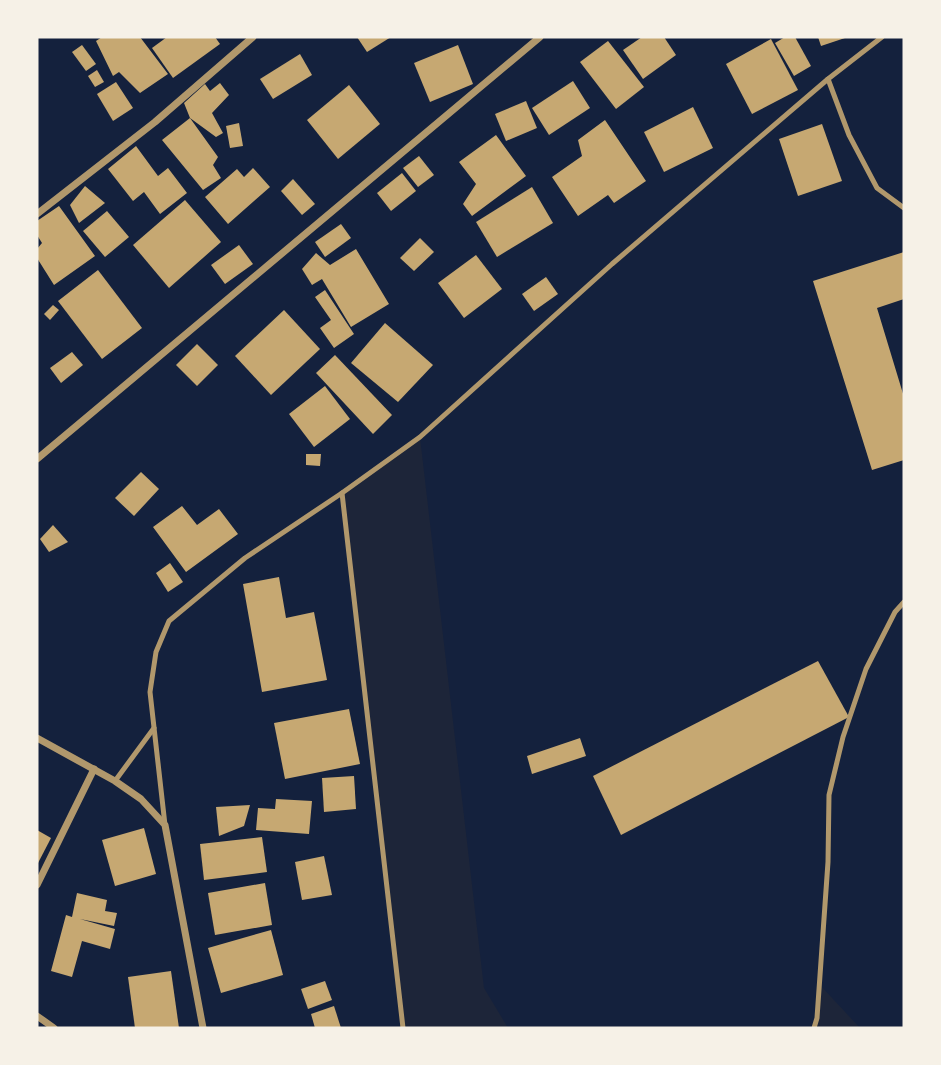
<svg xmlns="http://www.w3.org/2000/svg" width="941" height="1065" font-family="'PT Sans Narrow',sans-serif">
	<rect width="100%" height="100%" fill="#14213d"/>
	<!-- green -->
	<g fill="#1d2539">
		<polygon points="420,437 484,988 508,1028 403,1028 342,493"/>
		<polygon points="819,984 860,1028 814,1028"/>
	</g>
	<!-- building -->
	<g fill="#c6a872">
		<polygon points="102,37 140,37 168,74 140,93 119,72 113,76 96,41"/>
		<polygon points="167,37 215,37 220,44 173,78 152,48"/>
		<polygon points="357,37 391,37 367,52"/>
		<polygon points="642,37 664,37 676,55 643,79 623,50"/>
		<polygon points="785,37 795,37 811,66 794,76 775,43"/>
		<polygon points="818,37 848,37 821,46"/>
		<polygon points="771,39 798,90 752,114 726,64"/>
		<polygon points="608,41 644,87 616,109 580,62"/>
		<polygon points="82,45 96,64 86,71 72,52"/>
		<polygon points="458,45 473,84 430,102 414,63"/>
		<polygon points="300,54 312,75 273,99 260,79"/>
		<polygon points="97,70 104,82 95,87 88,76"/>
		<polygon points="573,81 590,108 549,135 532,108"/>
		<polygon points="116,82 133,108 113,121 97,94"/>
		<polygon points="220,83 229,95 212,113 223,133 216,137 190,118 184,103 205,84 210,91"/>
		<polygon points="349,85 380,124 338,159 307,120"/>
		<polygon points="526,101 537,128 506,141 495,114"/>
		<polygon points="693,107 713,148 664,172 644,132"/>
		<polygon points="190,118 218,157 213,165 221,178 203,190 162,140"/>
		<polygon points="605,120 646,181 614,203 608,195 578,216 552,177 582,156 578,140"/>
		<polygon points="239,123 243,146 230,148 226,126"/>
		<polygon points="822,124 842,181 798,196 779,139"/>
		<polygon points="496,135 526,176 472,216 463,204 476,184 459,162"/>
		<polygon points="136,146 158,176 168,168 187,193 160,214 144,192 133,201 108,169"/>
		<polygon points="419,156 434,175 418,187 403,168"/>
		<polygon points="253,168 270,187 228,224 205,197 237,169 244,177"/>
		<polygon points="402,173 416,191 391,211 377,193"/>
		<polygon points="293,179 315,204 302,215 281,191"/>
		<polygon points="85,186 105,203 79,223 70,205"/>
		<polygon points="532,187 553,223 497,257 476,222"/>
		<polygon points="185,200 221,242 169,288 133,245"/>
		<polygon points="59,206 95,256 54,285 37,258 37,249 42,243 37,235 37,221"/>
		<polygon points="107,211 129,237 105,257 83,231"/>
		<polygon points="341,224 351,238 325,257 315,242"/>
		<polygon points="420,238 434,252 414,271 400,258"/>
		<polygon points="239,245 253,264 225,284 211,265"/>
		<polygon points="356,249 389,304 351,327 322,279 312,285 302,269 316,253 330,265"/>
		<polygon points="904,252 904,299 877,308 904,397 904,460 872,470 813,281"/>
		<polygon points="476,255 502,289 464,318 438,283"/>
		<polygon points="98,270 142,328 102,359 58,301"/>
		<polygon points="546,277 558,294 534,311 522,294"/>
		<polygon points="325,290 354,334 334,348 320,328 331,320 315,297"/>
		<polygon points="53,305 59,310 50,320 44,314"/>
		<polygon points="284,310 320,349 271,395 235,356"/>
		<polygon points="385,323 433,365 398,402 351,363"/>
		<polygon points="197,344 218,365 197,386 176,365"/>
		<polygon points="72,352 83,365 61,383 50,368"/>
		<polygon points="335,355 392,415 373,434 316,373"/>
		<polygon points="325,386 350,419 314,447 289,414"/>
		<polygon points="306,454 321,454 320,466 306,465"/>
		<polygon points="141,472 159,489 134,516 115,498"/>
		<polygon points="182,506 197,525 219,509 238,534 186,572 153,527"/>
		<polygon points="53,525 68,542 49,552 40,539"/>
		<polygon points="170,563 183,582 168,592 156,573"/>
		<polygon points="279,577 286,618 314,612 327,680 262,692 243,584"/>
		<polygon points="818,661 849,717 621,835 593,776"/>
		<polygon points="349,709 360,764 285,779 274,723"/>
		<polygon points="580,738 586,756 532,774 527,756"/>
		<polygon points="354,776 356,809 324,812 322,778"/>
		<polygon points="276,799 312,801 309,834 256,830 258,808 275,809"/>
		<polygon points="250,805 244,826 219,836 216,807"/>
		<polygon points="144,828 156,874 115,886 102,840"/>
		<polygon points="37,830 51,838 37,865"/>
		<polygon points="262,837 267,872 204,880 200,844"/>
		<polygon points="324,856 332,895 302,900 295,862"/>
		<polygon points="265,883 272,925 215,935 208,893"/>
		<polygon points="77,893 107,900 105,911 117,913 114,926 80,919 115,929 110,949 82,941 72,977 51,971 66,915 72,917"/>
		<polygon points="271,930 283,975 221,993 208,948"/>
		<polygon points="171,971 179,1028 135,1028 128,977"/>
		<polygon points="325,981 332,1000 308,1009 301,989"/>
		<polygon points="334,1006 341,1028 315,1028 311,1014"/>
	</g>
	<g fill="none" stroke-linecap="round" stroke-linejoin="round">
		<!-- service -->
		<g stroke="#b1986c" stroke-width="5">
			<polyline points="828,79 849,135 877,188 904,208"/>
			<polyline points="342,493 403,1028"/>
			<polyline points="115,781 154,728"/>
			<polyline points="165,825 150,692 156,652 169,621 245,558 342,493 420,437 612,264 828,79 882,37"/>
			<polyline points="814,1028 817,1018 828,862 829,795 843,737 866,669 895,612 904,602"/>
		</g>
		<!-- minor -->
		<g stroke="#b1986c" stroke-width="7">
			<polyline points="37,214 155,122 253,37"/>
			<polyline points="37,459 540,37"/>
			<polyline points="37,738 115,781 141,799 165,825 203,1028"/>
			<polyline points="37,885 94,769"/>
			<polyline points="37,1016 54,1028"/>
		</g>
	</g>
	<!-- border -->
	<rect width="941" height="1065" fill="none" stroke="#f6f1e7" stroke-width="77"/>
</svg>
